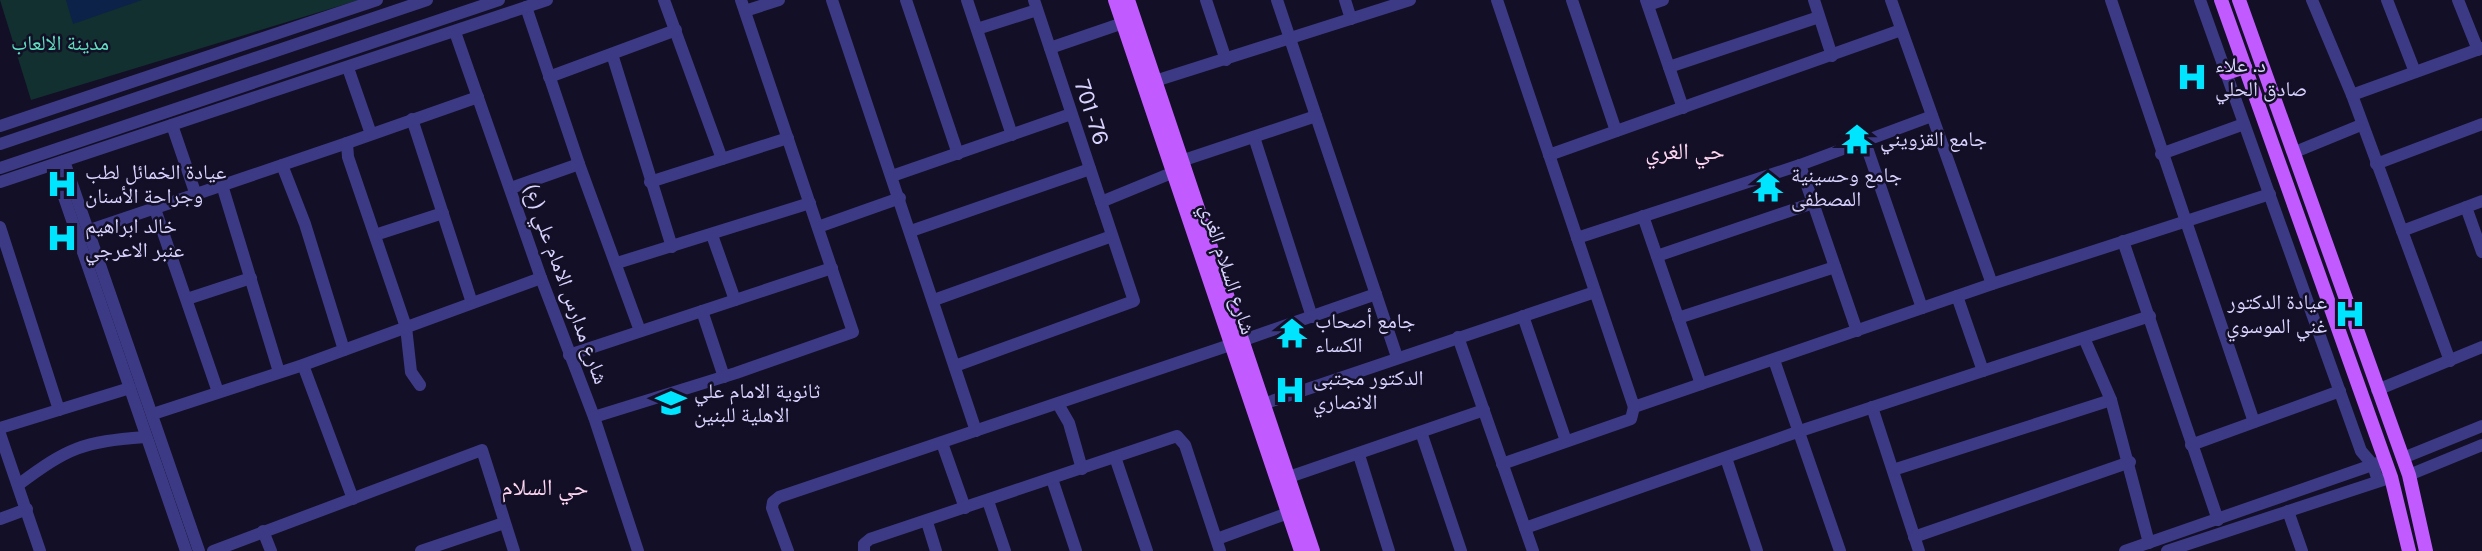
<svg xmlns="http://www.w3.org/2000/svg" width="2482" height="551" font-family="'Public Sans','Noto Naskh Arabic',sans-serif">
	<rect width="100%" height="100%" fill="#130f26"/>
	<!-- green -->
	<polygon fill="#12302f" points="0,0 359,0 31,100"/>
	<!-- water -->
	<polygon fill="#0c2248" points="66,0 142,0 73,24"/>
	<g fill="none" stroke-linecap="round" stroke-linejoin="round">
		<!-- minor -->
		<g stroke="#3d3a85" stroke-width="12">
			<polyline points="664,0 722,159"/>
			<polyline points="832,0 976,431"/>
			<polyline points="906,0 958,154"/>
			<polyline points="967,0 1012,135"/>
			<polyline points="1206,0 1226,60"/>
			<polyline points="1277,0 1397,357"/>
			<polyline points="1345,0 1351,19"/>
			<polyline points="1497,0 1634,407 1992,284 2270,194"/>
			<polyline points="1572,0 1616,131"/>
			<polyline points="1646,0 1683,108"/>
			<polyline points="1814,0 1832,56"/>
			<polyline points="1891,0 1992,284"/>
			<polyline points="2111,0 2254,422"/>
			<polyline points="2200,0 2361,451 2373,465 2378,481"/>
			<polyline points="2312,0 2352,95 2450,361"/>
			<polyline points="2387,0 2415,72"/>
			<polyline points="2458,0 2478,50"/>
			<polyline points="1648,5 1663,0"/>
			<polyline points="526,7 579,164 640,331"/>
			<polyline points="745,11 779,0"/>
			<polyline points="977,29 1037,10"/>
			<polyline points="455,32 541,278 594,417 638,551"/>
			<polyline points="1050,48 1123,23"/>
			<polyline points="612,54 672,247"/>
			<polyline points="1669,67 1819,17"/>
			<polyline points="348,68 371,134"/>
			<polyline points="549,77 676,30"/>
			<polyline points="1155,81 1410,0"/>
			<polyline points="2352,95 2482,48"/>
			<polyline points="412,119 472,303"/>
			<polyline points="172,125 196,195"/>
			<polyline points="0,126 377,0"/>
			<polyline points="1254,137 1312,317"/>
			<polyline points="1865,142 1922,308"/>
			<polyline points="0,144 427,0"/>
			<polyline points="2295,152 2361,125"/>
			<polyline points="2161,154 2244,124"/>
			<polyline points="1549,155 1901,30"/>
			<polyline points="64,161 199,551"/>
			<polyline points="1181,161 1316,116"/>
			<polyline points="2376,164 2482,124"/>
			<polyline points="53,165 186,551"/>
			<polyline points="282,165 305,224 344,350"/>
			<polyline points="1800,165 1857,331"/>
			<polyline points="0,168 499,0"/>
			<polyline points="892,176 1071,114"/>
			<polyline points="0,182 547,0"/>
			<polyline points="650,182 788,138"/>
			<polyline points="222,185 279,372"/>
			<polyline points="511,188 579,164"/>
			<polyline points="1101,202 1174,172"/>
			<polyline points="2466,207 2482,201"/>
			<polyline points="155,209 218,392"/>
			<polyline points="1643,216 1701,384"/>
			<polyline points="0,227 59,410"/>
			<polyline points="818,227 900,198"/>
			<polyline points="90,230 347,143"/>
			<polyline points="911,231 1090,169"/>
			<polyline points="2402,231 2466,207 2482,252"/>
			<polyline points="375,235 443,213"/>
			<polyline points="712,235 735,300"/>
			<polyline points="1577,238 1800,165 1932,116"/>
			<polyline points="2123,241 2218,520"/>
			<polyline points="1657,256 1813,203"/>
			<polyline points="617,263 810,203"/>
			<polyline points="1957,296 1983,371"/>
			<polyline points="187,299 251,278"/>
			<polyline points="934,300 1112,236"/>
			<polyline points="702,311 724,377"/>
			<polyline points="1523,316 1566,441"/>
			<polyline points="1678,318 1835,267"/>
			<polyline points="1458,337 1533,551"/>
			<polyline points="2084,338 2111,400 2149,543"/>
			<polyline points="1241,341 1376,294"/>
			<polyline points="569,355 832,268"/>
			<polyline points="1774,360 1840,551"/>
			<polyline points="303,365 353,499"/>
			<polyline points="955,366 1134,301 1034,0"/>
			<polyline points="420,385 411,372 406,327 348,157 347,143 478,97"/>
			<polyline points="2377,390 2482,347"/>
			<polyline points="1058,404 1069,423 1082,469"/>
			<polyline points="1263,404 1595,292"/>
			<polyline points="1872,407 1919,551"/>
			<polyline points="153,414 303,365 541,278"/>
			<polyline points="594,417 736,373 853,332 741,0"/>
			<polyline points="0,428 130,388"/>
			<polyline points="1421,432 1461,551"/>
			<polyline points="0,434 40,551"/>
			<polyline points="942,443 965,508"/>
			<polyline points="2191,445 2340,391"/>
			<polyline points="1359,455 1389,551"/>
			<polyline points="1115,457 1147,551"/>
			<polyline points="1726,458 1757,551"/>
			<polyline points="2403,458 2482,426"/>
			<polyline points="1502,464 1631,419 1634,407"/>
			<polyline points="1893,470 2111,400"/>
			<polyline points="2409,475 2482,445"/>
			<polyline points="1289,477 1484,410"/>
			<polyline points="1052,479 1076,551"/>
			<path d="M18,485C69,447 82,442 145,437"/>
			<polyline points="988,501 1005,551"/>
			<polyline points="2288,511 2302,551"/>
			<polyline points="0,519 27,509"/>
			<polyline points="927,522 936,551"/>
			<polyline points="1525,528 1800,431 2150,316"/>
			<polyline points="263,531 271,551"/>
			<polyline points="1914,537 2130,462"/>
			<polyline points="1217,539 1288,513"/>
			<polyline points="213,551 482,450 514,551"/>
			<polyline points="421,551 504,523"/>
			<polyline points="788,551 772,508 773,502 779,497 1230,345"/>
			<polyline points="864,551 864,544 870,539 1177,436 1185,445 1220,551"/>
			<polyline points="2125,551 2378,463"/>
			<polyline points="2167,551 2386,479"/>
		</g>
		<!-- major -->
		<g stroke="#c25bff" stroke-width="14">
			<polyline points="1115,0 1301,551"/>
			<polyline points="1128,0 1313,551"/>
			<polyline points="2221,0 2391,477 2409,551"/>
			<polyline points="2239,0 2409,475 2426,551"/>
			<polyline points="2226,73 2245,67"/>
		</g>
	</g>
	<!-- icons -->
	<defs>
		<g id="hospital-bare" transform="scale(2.415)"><path d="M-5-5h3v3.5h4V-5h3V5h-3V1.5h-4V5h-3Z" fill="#00e5ff" stroke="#130f26" stroke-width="2.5" paint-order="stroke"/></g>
		<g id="temple-bare" transform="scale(2.415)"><path d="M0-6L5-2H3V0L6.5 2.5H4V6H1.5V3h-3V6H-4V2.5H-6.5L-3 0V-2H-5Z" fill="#00e5ff" stroke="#130f26" stroke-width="2.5" paint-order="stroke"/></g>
		<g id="school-bare" transform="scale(2.415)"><path d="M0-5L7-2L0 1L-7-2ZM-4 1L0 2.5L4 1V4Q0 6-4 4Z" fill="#00e5ff" stroke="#130f26" stroke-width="2.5" paint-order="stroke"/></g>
	</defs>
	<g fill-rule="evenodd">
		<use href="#hospital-bare" x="2192" y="77"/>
		<use href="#temple-bare" x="1857" y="139"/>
		<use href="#hospital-bare" x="62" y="184"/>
		<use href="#temple-bare" x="1768" y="187"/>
		<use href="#hospital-bare" x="62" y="238"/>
		<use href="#hospital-bare" x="2350" y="314"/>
		<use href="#temple-bare" x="1292" y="333"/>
		<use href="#hospital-bare" x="1290" y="390"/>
		<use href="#school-bare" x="671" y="403"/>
	</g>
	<g text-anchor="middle" stroke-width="5" stroke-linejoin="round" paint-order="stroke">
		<!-- park labels -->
		<g font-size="21" fill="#5fe0c0" stroke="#130f26">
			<text x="60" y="50">مدينة الالعاب</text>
		</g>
		<!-- poi labels -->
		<g font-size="21" fill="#d9d4ff" stroke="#130f26" text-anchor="start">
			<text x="2215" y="72">د. علاء<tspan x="2215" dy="24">صادق الحلي</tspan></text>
			<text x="1880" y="146">جامع القزويني</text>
			<text x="85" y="179">عيادة الخمائل لطب<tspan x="85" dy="24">وجراحة الأسنان</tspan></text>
			<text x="1791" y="182">جامع وحسينية<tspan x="1791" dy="24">المصطفى</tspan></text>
			<text x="85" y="233">خالد ابراهيم<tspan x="85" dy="24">عنبر الاعرجي</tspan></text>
			<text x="2327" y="309" text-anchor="end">عيادة الدكتور<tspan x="2327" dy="24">غني الموسوي</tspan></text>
			<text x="1315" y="328">جامع أصحاب<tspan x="1315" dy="24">الكساء</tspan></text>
			<text x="1313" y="385">الدكتور مجتبى<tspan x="1313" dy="24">الانصاري</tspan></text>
			<text x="694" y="398">ثانوية الامام علي<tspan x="694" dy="24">الاهلية للبنين</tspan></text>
		</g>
		<!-- street labels -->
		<g font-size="21" fill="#d9d4ff" stroke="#130f26">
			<text transform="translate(1091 112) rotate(72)" y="7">701 -76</text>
			<text transform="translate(1228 269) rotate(72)" y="7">شارع السلام الغري</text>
			<text transform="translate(566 284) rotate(70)" y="7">شارع مدارس الامام علي (ع)</text>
		</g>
		<!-- neighbourhood labels -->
		<g font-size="23" fill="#ffd6f0" stroke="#130f26">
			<text x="1685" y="159">حي الغري</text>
			<text x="545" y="495">حي السلام</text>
		</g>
	</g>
</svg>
